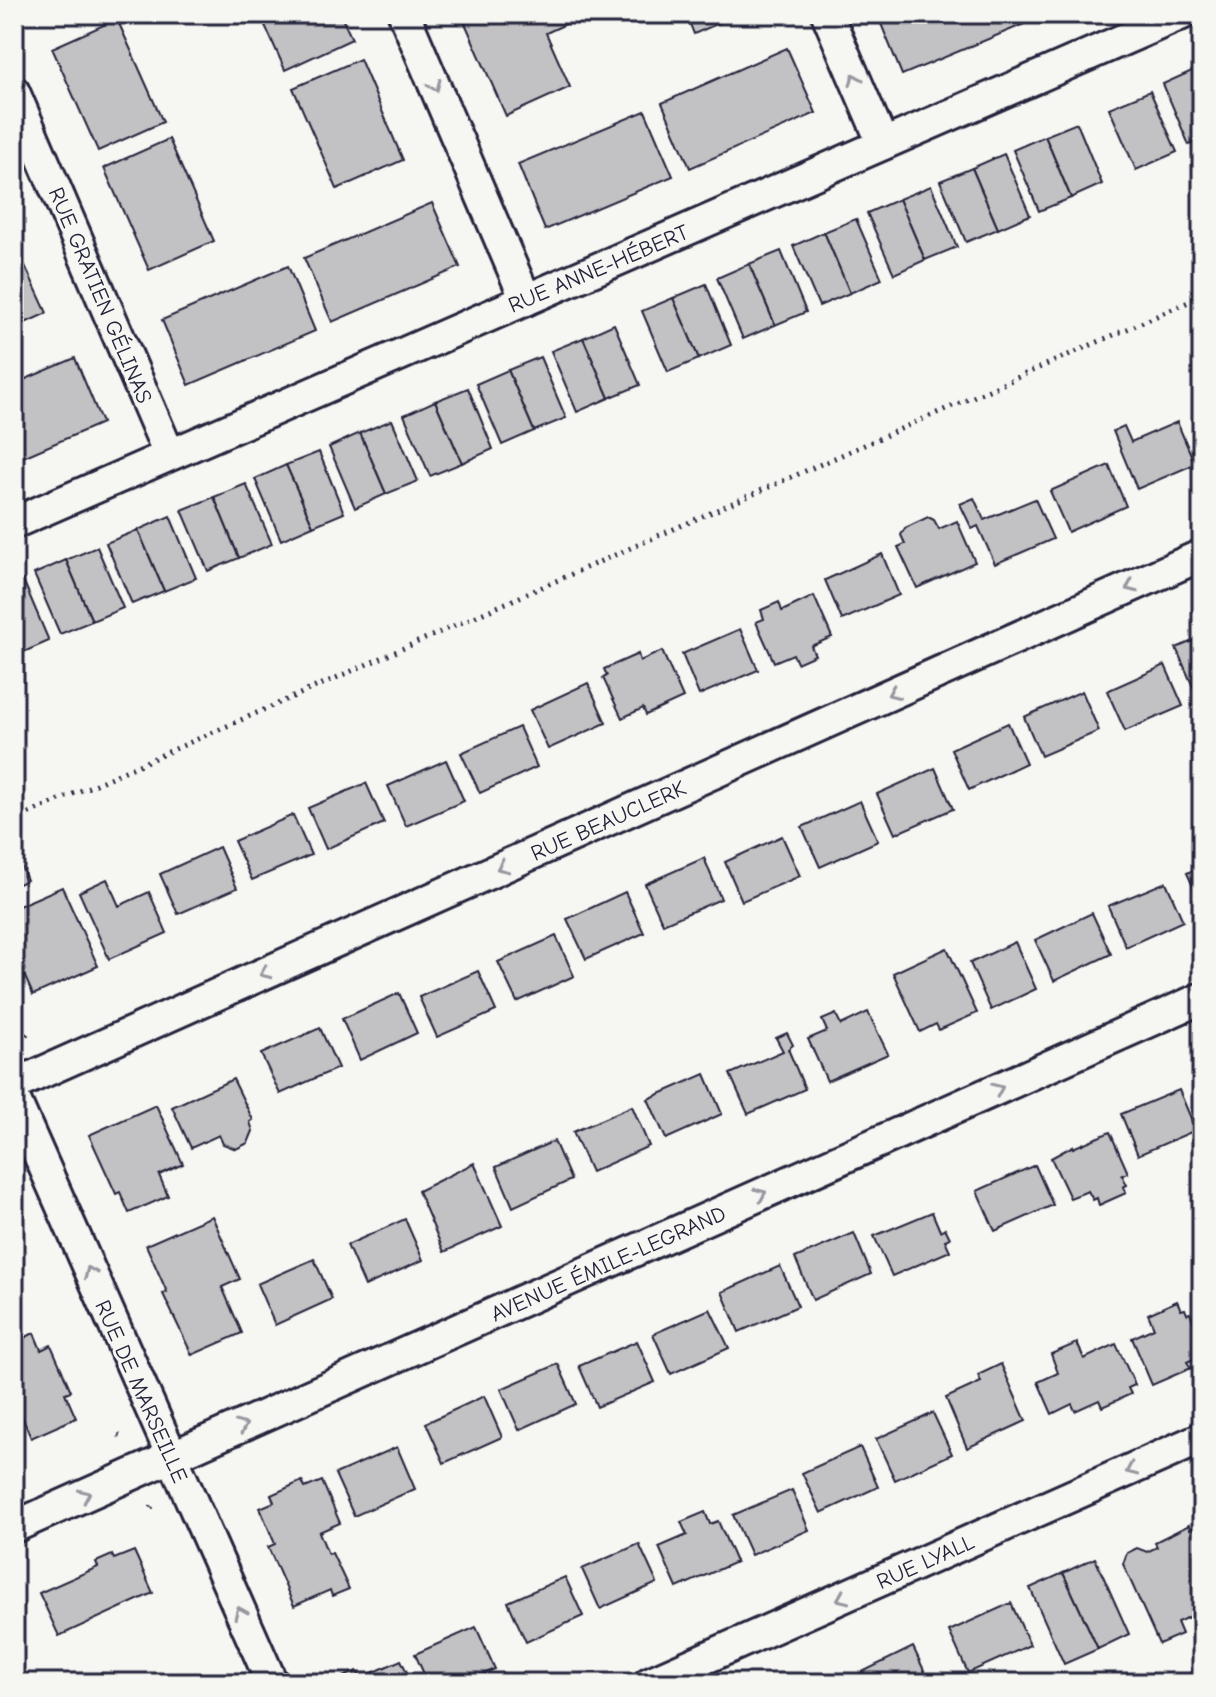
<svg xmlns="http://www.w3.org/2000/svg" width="1216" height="1697" font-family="'Comic Neue',sans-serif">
	<rect width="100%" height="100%" fill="#f6f6f2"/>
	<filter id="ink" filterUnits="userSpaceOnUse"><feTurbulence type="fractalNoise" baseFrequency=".0125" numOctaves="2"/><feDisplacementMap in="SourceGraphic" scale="16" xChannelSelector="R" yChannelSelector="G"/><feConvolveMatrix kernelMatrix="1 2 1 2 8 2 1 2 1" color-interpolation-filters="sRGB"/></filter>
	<g filter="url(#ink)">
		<!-- building -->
		<g fill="#c2c2c4" stroke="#22223b" stroke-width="2">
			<polygon points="260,14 340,14 352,39 285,70"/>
			<polygon points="461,14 564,14 568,23 546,33 570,87 506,116"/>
			<polygon points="686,14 740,14 694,34"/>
			<polygon points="877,14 1026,14 1029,22 902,75"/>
			<polygon points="117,19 163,122 98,151 52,48"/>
			<polygon points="787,48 816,113 690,168 662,103"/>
			<polygon points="360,59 403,160 337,189 293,88"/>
			<polygon points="1194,70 1202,88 1202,139 1189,145 1163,84"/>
			<polygon points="1150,91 1177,152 1136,170 1109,108"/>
			<polygon points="645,111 673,176 545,230 518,164"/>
			<polygon points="1077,123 1102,184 1071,198 1045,136"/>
			<polygon points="1045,136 1071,198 1039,211 1013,150"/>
			<polygon points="169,139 214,241 149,270 104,168"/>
			<polygon points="1004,154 1030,215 998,229 972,168"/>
			<polygon points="972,168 998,229 966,242 940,181"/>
			<polygon points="931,186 957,247 925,260 899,199"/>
			<polygon points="899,199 925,260 894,274 867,213"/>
			<polygon points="432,203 460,267 332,322 304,258"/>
			<polygon points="856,219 882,279 850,293 824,232"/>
			<polygon points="824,232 850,293 819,306 793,246"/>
			<polygon points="14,242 47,313 14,328"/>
			<polygon points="781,251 806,312 775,325 749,264"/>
			<polygon points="749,264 775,325 743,339 717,278"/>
			<polygon points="288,266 315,331 189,385 162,320"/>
			<polygon points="706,284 731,345 699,359 673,298"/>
			<polygon points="673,298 699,359 668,372 642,311"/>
			<polygon points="614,324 640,385 609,398 583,338"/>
			<polygon points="583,338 609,398 577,412 551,351"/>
			<polygon points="540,357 566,418 534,431 508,370"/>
			<polygon points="75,358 102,423 14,461 14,384"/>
			<polygon points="508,370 534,431 502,445 476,384"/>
			<polygon points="468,388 493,449 462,463 435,401"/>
			<polygon points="435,401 462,463 430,476 404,415"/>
			<polygon points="1202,412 1202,436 1193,416"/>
			<polygon points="392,420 418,481 386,494 360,433"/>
			<polygon points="1177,422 1195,464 1137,489 1113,431 1124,426 1131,442"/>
			<polygon points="360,433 386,494 355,508 329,447"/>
			<polygon points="319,452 344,513 313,526 286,465"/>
			<polygon points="286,465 313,526 281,540 255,479"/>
			<polygon points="1109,465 1126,506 1068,532 1050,491"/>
			<polygon points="246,484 272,544 239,558 214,497"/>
			<polygon points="214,497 239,558 208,571 182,510"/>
			<polygon points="974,498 984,520 1035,499 1053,539 995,564 978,526 972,529 960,504"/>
			<polygon points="170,516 196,578 164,591 138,530"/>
			<polygon points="928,517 934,520 939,529 957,521 975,562 917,588 898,547 905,544 901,535 905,528"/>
			<polygon points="138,530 164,591 132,604 106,543"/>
			<polygon points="97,547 123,608 92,621 66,560"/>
			<polygon points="882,554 899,595 842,620 825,580"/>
			<polygon points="66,560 92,621 60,634 34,574"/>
			<polygon points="23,580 49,641 17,655 14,648 14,584"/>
			<polygon points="814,596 832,637 811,646 815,655 797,663 793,654 774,662 756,622 764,619 761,610 779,602 782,611"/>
			<polygon points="740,629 758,670 699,695 682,654"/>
			<polygon points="1202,637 1202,686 1194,689 1176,648"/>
			<polygon points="662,651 683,698 646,715 643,708 622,718 603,678 607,676 604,669 638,654 640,661"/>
			<polygon points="1165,665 1183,706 1125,731 1107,691"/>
			<polygon points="588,683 606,723 548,749 530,710"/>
			<polygon points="1082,691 1099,731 1041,756 1024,717"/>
			<polygon points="1008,723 1026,763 969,790 951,749"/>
			<polygon points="519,727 537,767 480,793 461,753"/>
			<polygon points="446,760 464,801 406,826 388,786"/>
			<polygon points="935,768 953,809 895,834 877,794"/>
			<polygon points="366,783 384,823 326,849 308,808"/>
			<polygon points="860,801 878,841 820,867 802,827"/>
			<polygon points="293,815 311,855 252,880 234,841"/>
			<polygon points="782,836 800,876 742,901 725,862"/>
			<polygon points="219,847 237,888 178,914 160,874"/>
			<polygon points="14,850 27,880 14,886"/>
			<polygon points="704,858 721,899 663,924 645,884"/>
			<polygon points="1202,866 1202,906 1187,873"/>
			<polygon points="107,879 119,906 149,892 167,933 109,959 79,892"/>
			<polygon points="1166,882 1183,921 1126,947 1108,906"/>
			<polygon points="62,887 98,966 33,995 14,952 14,908"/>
			<polygon points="625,892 644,933 586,959 567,919"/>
			<polygon points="1092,913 1111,954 1054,981 1035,940"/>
			<polygon points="556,936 574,976 517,1002 498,962"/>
			<polygon points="1015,942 1036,989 991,1010 970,963"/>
			<polygon points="947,948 977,1013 939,1030 936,1024 920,1032 893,973"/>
			<polygon points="478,971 496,1011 437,1037 419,997"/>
			<polygon points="399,993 417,1033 360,1060 342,1019"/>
			<polygon points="868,1012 888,1054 827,1081 808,1039 827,1031 822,1020 836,1014 841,1025"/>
			<polygon points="320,1028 338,1068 280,1094 261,1054"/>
			<polygon points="787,1033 793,1045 788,1049 805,1089 748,1114 730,1074 783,1051 776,1038"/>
			<polygon points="705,1074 722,1114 666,1139 648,1099"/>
			<polygon points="233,1079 253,1120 250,1122 253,1131 248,1143 236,1149 223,1144 219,1135 191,1148 172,1107"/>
			<polygon points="1179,1090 1196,1130 1138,1155 1121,1114"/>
			<polygon points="156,1105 183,1164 159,1175 168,1196 129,1213 120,1192 116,1194 89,1135"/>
			<polygon points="632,1106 649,1146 591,1172 573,1132"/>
			<polygon points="1110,1132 1128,1173 1122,1175 1127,1185 1123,1187 1126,1193 1099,1205 1097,1198 1093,1200 1088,1191 1070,1198 1051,1158 1073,1146 1073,1148"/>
			<polygon points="554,1141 571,1180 513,1207 496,1167"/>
			<polygon points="474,1163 502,1226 444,1252 418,1191"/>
			<polygon points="1035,1165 1053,1205 995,1231 977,1191"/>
			<polygon points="932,1212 940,1231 945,1228 950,1238 945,1240 950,1251 892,1276 874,1236"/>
			<polygon points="212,1216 240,1279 222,1287 242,1333 192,1355 163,1294 167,1292 146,1245"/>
			<polygon points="405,1219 423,1260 365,1286 347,1245"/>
			<polygon points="854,1233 871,1274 813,1300 795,1258"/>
			<polygon points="314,1259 332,1299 275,1325 257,1284"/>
			<polygon points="780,1266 798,1306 739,1332 722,1292"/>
			<polygon points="1177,1301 1181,1310 1185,1309 1187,1314 1190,1313 1202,1340 1202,1355 1187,1362 1191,1368 1152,1385 1132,1338 1154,1328 1148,1314"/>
			<polygon points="710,1309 729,1348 671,1374 653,1334"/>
			<polygon points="34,1333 41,1350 51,1345 71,1391 65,1393 76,1418 31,1438 14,1398 14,1343"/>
			<polygon points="637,1341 655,1382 597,1407 579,1366"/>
			<polygon points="1077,1343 1084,1359 1116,1344 1135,1385 1128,1388 1131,1394 1102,1407 1099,1400 1075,1411 1072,1404 1052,1414 1038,1382 1058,1373 1051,1354"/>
			<polygon points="558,1364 576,1404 519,1430 501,1389"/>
			<polygon points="1001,1364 1026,1421 967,1448 946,1398 981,1382 978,1375"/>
			<polygon points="484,1396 502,1437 444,1463 426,1423"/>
			<polygon points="933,1413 952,1454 895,1480 876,1439"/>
			<polygon points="397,1447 415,1489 354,1516 335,1474"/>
			<polygon points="860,1447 878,1487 821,1513 802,1473"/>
			<polygon points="302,1481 305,1488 322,1481 340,1523 319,1532 328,1554 332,1553 349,1589 332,1596 330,1590 294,1606 268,1547 275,1544 260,1508 274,1502 271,1495"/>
			<polygon points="792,1490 809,1530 751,1555 733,1515"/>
			<polygon points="705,1512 710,1524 718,1521 736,1562 677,1588 659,1547 687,1535 681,1522"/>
			<polygon points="1189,1525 1190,1529 1194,1527 1202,1546 1202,1615 1196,1614 1177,1622 1182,1634 1159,1644 1123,1564 1127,1553 1137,1548 1147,1552 1157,1547 1155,1542"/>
			<polygon points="639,1544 657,1583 600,1609 582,1569"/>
			<polygon points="134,1551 153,1593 59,1636 39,1593 98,1567 96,1562 112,1555 114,1559"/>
			<polygon points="1095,1558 1129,1634 1098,1649 1063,1573"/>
			<polygon points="1063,1573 1098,1649 1064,1664 1030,1588"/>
			<polygon points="565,1577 583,1616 526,1642 508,1602"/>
			<polygon points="1011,1603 1030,1645 968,1673 949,1631"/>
			<polygon points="476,1627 495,1669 464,1683 428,1683 415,1654"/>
			<polygon points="913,1647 930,1683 854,1683 852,1677"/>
			<polygon points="401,1660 412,1683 341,1683 339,1679 357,1671 361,1678"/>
		</g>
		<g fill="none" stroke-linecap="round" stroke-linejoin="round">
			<!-- street casing -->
			<g stroke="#22223b" stroke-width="36">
				<g id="street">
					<polyline points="404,14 526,300"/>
					<polyline points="827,14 883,144"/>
					<polyline points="14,92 169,454"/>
					<polyline points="14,523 1182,14"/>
					<polyline points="14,1085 1202,555"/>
					<polyline points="14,1098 272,1683"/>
					<polyline points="14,1527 1202,998"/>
					<polyline points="649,1683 1202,1438"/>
				</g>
			</g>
			<!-- path -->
			<g stroke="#22223b" stroke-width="5" stroke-dasharray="2 6" stroke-linecap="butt">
				<polyline points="14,820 1202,296"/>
				<polyline points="26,1035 28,1032"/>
				<polyline points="118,1435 121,1436"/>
				<polyline points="151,1508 153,1505"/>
			</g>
			<!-- street -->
			<use href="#street" stroke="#f6f6f2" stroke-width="30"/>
		</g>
		<!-- one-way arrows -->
		<defs><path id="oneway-chevron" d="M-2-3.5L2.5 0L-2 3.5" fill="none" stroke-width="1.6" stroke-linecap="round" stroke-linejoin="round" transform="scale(2)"/></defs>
		<g stroke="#9797a0">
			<use href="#oneway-chevron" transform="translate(855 79) rotate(-113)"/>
			<use href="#oneway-chevron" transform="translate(435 86) rotate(67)"/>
			<use href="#oneway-chevron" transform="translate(1131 587) rotate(156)"/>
			<use href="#oneway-chevron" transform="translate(893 693) rotate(156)"/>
			<use href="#oneway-chevron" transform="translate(502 867) rotate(156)"/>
			<use href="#oneway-chevron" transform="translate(265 973) rotate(156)"/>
			<use href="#oneway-chevron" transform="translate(998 1089) rotate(-24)"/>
			<use href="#oneway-chevron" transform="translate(761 1194) rotate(-24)"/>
			<use href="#oneway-chevron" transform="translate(90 1272) rotate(-114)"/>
			<use href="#oneway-chevron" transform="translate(242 1426) rotate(-24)"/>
			<use href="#oneway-chevron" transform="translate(1131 1470) rotate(156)"/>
			<use href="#oneway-chevron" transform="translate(85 1495) rotate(-24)"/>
			<use href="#oneway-chevron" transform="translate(842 1598) rotate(156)"/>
			<use href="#oneway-chevron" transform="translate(240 1612) rotate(-114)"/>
		</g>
	</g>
	<g text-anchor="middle" stroke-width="6" stroke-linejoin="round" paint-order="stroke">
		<!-- street labels -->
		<g font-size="22" fill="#22223b" stroke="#f6f6f2">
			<text transform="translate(598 268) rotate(-23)" y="8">RUE ANNE-HÉBERT</text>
			<text transform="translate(101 295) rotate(67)" y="8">RUE GRATIEN GÉLINAS</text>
			<text transform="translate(608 820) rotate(-24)" y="8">RUE BEAUCLERK</text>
			<text transform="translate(608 1263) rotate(-24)" y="8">AVENUE ÉMILE-LEGRAND</text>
			<text transform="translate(142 1391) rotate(66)" y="8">RUE DE MARSEILLE</text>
			<text transform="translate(925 1561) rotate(-24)" y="8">RUE LYALL</text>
		</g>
	</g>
	<!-- margin -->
	<rect width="1216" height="1697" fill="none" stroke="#f6f6f2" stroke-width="48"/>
	<rect x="24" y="24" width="1168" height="1649" fill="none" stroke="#22223b" stroke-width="3" filter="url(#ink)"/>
</svg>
